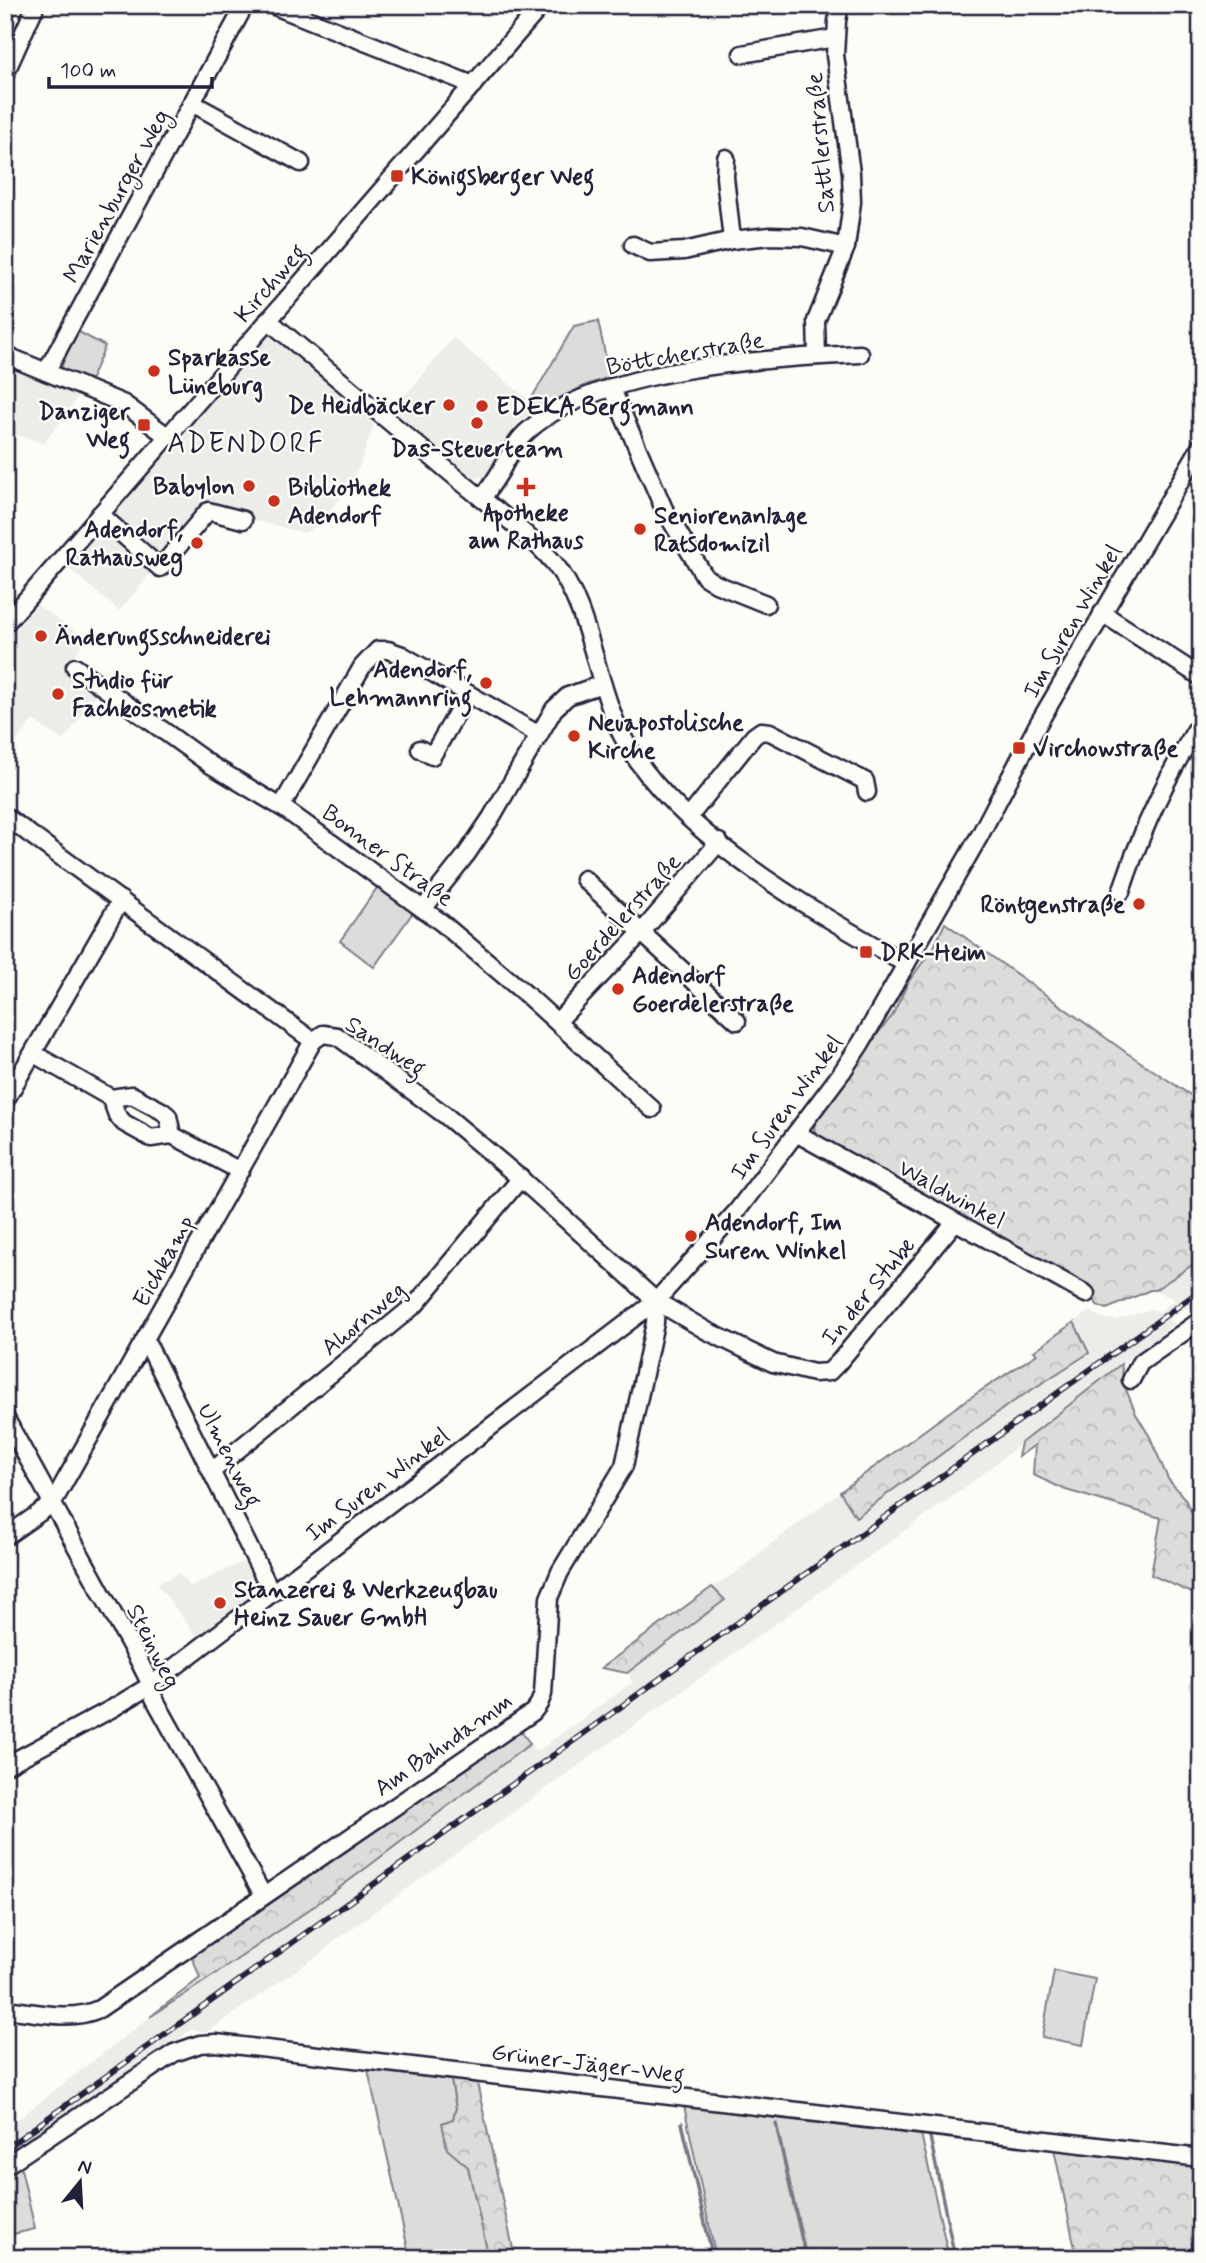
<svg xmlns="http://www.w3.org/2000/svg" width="1206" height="2263" font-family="Mynerve,sans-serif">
	<defs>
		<pattern id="forest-crowns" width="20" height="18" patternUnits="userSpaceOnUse" patternTransform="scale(1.75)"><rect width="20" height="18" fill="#dddcdb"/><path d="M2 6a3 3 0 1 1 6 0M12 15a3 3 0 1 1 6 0" fill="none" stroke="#bdbcbd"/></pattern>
	</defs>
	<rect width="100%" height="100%" fill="#fdfcf7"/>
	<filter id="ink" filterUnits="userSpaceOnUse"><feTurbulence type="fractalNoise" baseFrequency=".0143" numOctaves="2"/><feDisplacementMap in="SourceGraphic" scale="14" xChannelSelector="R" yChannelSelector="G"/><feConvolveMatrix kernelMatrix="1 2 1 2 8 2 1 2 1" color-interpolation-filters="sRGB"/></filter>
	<g filter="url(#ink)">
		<!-- built -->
		<g fill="#ecece9">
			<polygon points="264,330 376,418 359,467 344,493 319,524 305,533 207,508 119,611 61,562"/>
			<polygon points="453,338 540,409 521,420 507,437 486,475 477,478 467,477 463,469 393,410"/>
			<polygon points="5,361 81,392 44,444 5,430"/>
			<polygon points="37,605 86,639 64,670 97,694 63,741 33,720 5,756 5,642"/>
			<polygon points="1201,1259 1201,1297 1169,1319 1175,1323 963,1489 337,1939 324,1951 207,2032 192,2029 137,2071 5,2161 5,2129 150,2017 285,1926 382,1856 434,1814 530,1744 536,1752 633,1682 627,1673 725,1600 712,1587 735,1573 767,1547 840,1492 857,1517 1008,1405 1089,1352 1074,1322 1089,1311 1103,1318 1116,1320 1151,1309 1159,1312 1175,1300 1155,1290"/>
			<polygon points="248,1559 262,1585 259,1595 199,1639 157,1584 179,1573 190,1587"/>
		</g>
		<!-- green -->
		<g fill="#dddcdb" stroke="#807f8b" stroke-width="2">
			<polygon points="598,321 610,377 586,385 540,409 530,401 574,326"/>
			<polygon points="77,331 105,346 90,381 63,370 62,365"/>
			<polygon points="379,885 414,911 374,967 340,941"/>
			<polygon points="1054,1971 1095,1979 1083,2045 1042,2037"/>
			<polygon points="368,2070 451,2080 456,2108 453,2119 468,2167 489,2258 410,2258"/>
			<polygon points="684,2106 921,2134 949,2258 716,2258"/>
			<polygon points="19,2160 35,2229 9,2235 5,2226 5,2170"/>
		</g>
		<!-- forest -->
		<g fill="url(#forest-crowns)" stroke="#807f8b" stroke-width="2">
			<polygon points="945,923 1127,1053 1201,1102 1201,1259 1155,1290 1150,1290 1107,1309 1097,1305 1088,1286 818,1138 814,1129 815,1123 875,1037 892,1016 909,981 934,947"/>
			<polygon points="1074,1322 1089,1353 1008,1405 856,1517 840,1492 959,1405 1037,1354 1034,1351"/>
			<polygon points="1121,1364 1125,1387 1136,1414 1150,1437 1168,1479 1185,1499 1201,1531 1201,1597 1151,1575 1161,1518 1066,1490 1033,1475 1035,1445 1018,1457 1021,1443"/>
			<polygon points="712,1587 725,1600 627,1673 601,1668"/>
			<path d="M519,1727L530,1744C480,1781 431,1819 382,1856C307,1913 229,1966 150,2017L200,1978L190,1951Z"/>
			<polygon points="451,2080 477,2083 515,2258 489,2258 468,2167 447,2149 442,2123 453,2119 456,2108"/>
			<polygon points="1054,2149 1201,2166 1201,2258 1077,2258"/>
		</g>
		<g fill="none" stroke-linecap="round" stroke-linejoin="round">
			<!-- stream -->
			<g stroke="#787885" stroke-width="3.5">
				<polyline points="682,2123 713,2258"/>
				<polyline points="776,2124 806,2258"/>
				<polyline points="930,2137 955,2258"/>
			</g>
			<!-- minor casing -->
			<g stroke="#22223b" stroke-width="21">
				<g id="minor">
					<polyline points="272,5 473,85"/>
					<polyline points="742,54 835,38"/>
					<polyline points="5,74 36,5"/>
					<polyline points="192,103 301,163"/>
					<polyline points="726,158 725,177 732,240"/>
					<polyline points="633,245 650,253 684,251 732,240 770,236 802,237 846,247"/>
					<path d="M268,320C331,373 395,426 459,480C490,506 528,532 554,563C588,604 595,675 617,725C662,827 812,910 906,964"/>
					<polyline points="5,355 124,404 167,436"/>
					<polyline points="817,356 816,321 846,247 852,202 851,173 835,55 837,21 840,5"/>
					<polyline points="46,372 245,5"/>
					<polyline points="611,387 664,509 705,577 716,584 766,604"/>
					<path d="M482,499C488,490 494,482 500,472C509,456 515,441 530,429C602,367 767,358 860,354"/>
					<polyline points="100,514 160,568 208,511 243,520"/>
					<polyline points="1102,613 1201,677"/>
					<polyline points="5,624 542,5"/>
					<polyline points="75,667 211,765 286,810 442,923 528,996 652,1109"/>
					<polyline points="420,749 432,756 468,694"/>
					<polyline points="281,807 362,667 378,650 388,650 402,655 539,735"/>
					<polyline points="5,816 313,1041 323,1034 337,1036 445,1115 521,1179 656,1301 707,1331 773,1363 814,1373 829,1372 838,1363 955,1222"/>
					<polyline points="689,817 754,736 761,731 770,732 865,781 867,792"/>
					<polyline points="584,879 737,1021"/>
					<path d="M1121,892C1141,831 1167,775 1201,721"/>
					<polyline points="423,909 466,855 491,818 554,709 568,696 602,684"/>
					<polyline points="557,1022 641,933 719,842"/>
					<polyline points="34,1054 111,1098 117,1115 124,1123 151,1138 172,1135 240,1171"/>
					<polyline points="111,1098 132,1095 162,1111 168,1116 172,1135"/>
					<polyline points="5,1101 121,900"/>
					<polyline points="796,1133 1086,1294"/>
					<polyline points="145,1339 272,1593"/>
					<polyline points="1131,1380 1140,1363 1201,1320"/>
					<polyline points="5,1417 138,1659 151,1685 154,1698 263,1895"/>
					<polyline points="212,1471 416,1304 521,1178"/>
					<polyline points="5,1537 52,1504 313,1041"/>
					<polyline points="5,1766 113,1708 151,1685 656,1301 737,1211 842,1072 861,1043 980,835 1038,724 1201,446"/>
					<path d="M5,2009C35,2012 71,2022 99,2009L533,1712L539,1704L543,1694L549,1598L560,1572L624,1466L655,1323L656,1301"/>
					<polyline points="5,2166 174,2053 200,2044 216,2043 1201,2158"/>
				</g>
			</g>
			<!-- minor -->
			<use href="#minor" stroke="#fdfcf7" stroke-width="16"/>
			<!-- rail casing -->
			<g stroke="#22223b" stroke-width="6">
				<polyline id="rail" points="5,2149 1201,1290"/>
			</g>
			<!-- rail -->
			<use href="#rail" stroke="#fdfcf7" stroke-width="3.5" stroke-dasharray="10" stroke-linecap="butt"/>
		</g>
	</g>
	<!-- markers -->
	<g fill="#c8321e" stroke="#fdfcf7" stroke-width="2.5">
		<rect x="390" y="169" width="14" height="14" rx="3.5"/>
		<circle cx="154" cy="371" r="7"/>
		<circle cx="449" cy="405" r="7"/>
		<circle cx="482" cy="406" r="7"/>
		<circle cx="477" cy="423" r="7"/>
		<rect x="137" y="418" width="14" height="14" rx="3.5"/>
		<circle cx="249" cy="486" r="7"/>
		<path d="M522.5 476.5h7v7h7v7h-7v7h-7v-7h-7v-7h7z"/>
		<circle cx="274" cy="501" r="7"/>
		<circle cx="640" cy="529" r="7"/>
		<circle cx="197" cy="543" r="7"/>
		<circle cx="41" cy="636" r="7"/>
		<circle cx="486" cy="683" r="7"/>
		<circle cx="58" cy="694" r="7"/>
		<circle cx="574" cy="736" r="7"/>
		<rect x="1012" y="741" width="14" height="14" rx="3.5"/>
		<circle cx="1139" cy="904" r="7"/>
		<rect x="859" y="945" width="14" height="14" rx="3.5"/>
		<circle cx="618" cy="989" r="7"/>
		<circle cx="691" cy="1236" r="7"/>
		<circle cx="220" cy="1603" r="7"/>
	</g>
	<g text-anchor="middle" stroke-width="5" stroke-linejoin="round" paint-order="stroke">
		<!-- street labels -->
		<g font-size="24" fill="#22223b" stroke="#fdfcf7">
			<text transform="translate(820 143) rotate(-95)" y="8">Sattlerstraße</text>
			<text transform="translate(116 196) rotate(-61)" y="8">Marienburger Weg</text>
			<text transform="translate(270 283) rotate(-49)" y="8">Kirchweg</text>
			<text transform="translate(685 353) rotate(-10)" y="8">Böttcherstraße</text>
			<text transform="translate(1072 621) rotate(-60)" y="8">Im Suren Winkel</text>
			<text transform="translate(388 855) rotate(36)" y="8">Bonner Straße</text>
			<text transform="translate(622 917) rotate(-48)" y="8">Goerdelerstraße</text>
			<text transform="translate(386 1046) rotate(33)" y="8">Sandweg</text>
			<text transform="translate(786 1107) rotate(-54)" y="8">Im Suren Winkel</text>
			<text transform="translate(952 1194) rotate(29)" y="8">Waldwinkel</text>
			<text transform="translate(163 1261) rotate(-61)" y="8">Eichkamp</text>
			<text transform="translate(868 1291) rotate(-50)" y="8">In der Stube</text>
			<text transform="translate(363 1318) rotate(-40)" y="8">Ahornweg</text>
			<text transform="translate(230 1455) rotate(63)" y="8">Ulmenweg</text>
			<text transform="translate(377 1484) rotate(-37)" y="8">Im Suren Winkel</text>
			<text transform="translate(154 1646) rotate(63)" y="8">Steinweg</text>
			<text transform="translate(443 1744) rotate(-35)" y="8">Am Bahndamm</text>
			<text transform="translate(588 2063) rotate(7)" y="8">Grüner-Jäger-Weg</text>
		</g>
		<!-- poi labels -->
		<g font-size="24" font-weight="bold" fill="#22223b" stroke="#fdfcf7" text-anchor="start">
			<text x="411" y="184">Königsberger Weg</text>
			<text x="168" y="365">Sparkasse<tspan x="168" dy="28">Lüneburg</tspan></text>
			<text x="435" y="413" text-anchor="end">De Heidbäcker</text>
			<text x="496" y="414">EDEKA Bergmann</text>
			<text x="130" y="419" text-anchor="end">Danziger<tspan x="130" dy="28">Weg</tspan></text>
			<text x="477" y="456" text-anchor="middle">Das-Steuerteam</text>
			<text x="235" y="494" text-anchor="end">Babylon</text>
			<text x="288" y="495">Bibliothek<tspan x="288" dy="28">Adendorf</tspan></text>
			<text x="526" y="520" text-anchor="middle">Apotheke<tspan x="526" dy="28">am Rathaus</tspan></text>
			<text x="654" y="523">Seniorenanlage<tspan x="654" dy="28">Ratsdomizil</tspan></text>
			<text x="183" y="537" text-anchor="end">Adendorf,<tspan x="183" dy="28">Rathausweg</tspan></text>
			<text x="55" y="644">Änderungsschneiderei</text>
			<text x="472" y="677" text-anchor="end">Adendorf,<tspan x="472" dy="28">Lehmannring</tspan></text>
			<text x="72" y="688">Studio für<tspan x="72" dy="28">Fachkosmetik</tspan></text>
			<text x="588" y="730">Neuapostolische<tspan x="588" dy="28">Kirche</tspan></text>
			<text x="1033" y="756">Virchowstraße</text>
			<text x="1125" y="912" text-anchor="end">Röntgenstraße</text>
			<text x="880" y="960">DRK-Heim</text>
			<text x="632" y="983">Adendorf<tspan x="632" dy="28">Goerdelerstraße</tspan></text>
			<text x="705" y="1230">Adendorf, Im<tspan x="705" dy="28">Suren Winkel</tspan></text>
			<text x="234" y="1597">Stanzerei &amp; Werkzeugbau<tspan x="234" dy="28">Heinz Sauer GmbH</tspan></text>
		</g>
		<!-- quarter labels -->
		<g font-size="28" letter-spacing="2" fill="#22223b" stroke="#fdfcf7">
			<text x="246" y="452">ADENDORF</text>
		</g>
	</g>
	<!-- margin -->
	<rect width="1206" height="2263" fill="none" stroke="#fdfcf7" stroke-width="28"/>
	<rect x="14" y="14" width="1178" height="2235" fill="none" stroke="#22223b" stroke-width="2.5" filter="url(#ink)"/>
	<!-- north arrow -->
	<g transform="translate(80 2182) rotate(18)" stroke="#fdfcf7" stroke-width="5" paint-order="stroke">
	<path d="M0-5L12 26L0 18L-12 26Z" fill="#22223b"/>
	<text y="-10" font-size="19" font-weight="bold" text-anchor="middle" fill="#22223b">N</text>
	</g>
	<!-- scale -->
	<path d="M49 77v10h163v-10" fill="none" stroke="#22223b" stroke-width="3.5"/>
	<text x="60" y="77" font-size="21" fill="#22223b" stroke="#fdfcf7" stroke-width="5" paint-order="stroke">100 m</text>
</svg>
